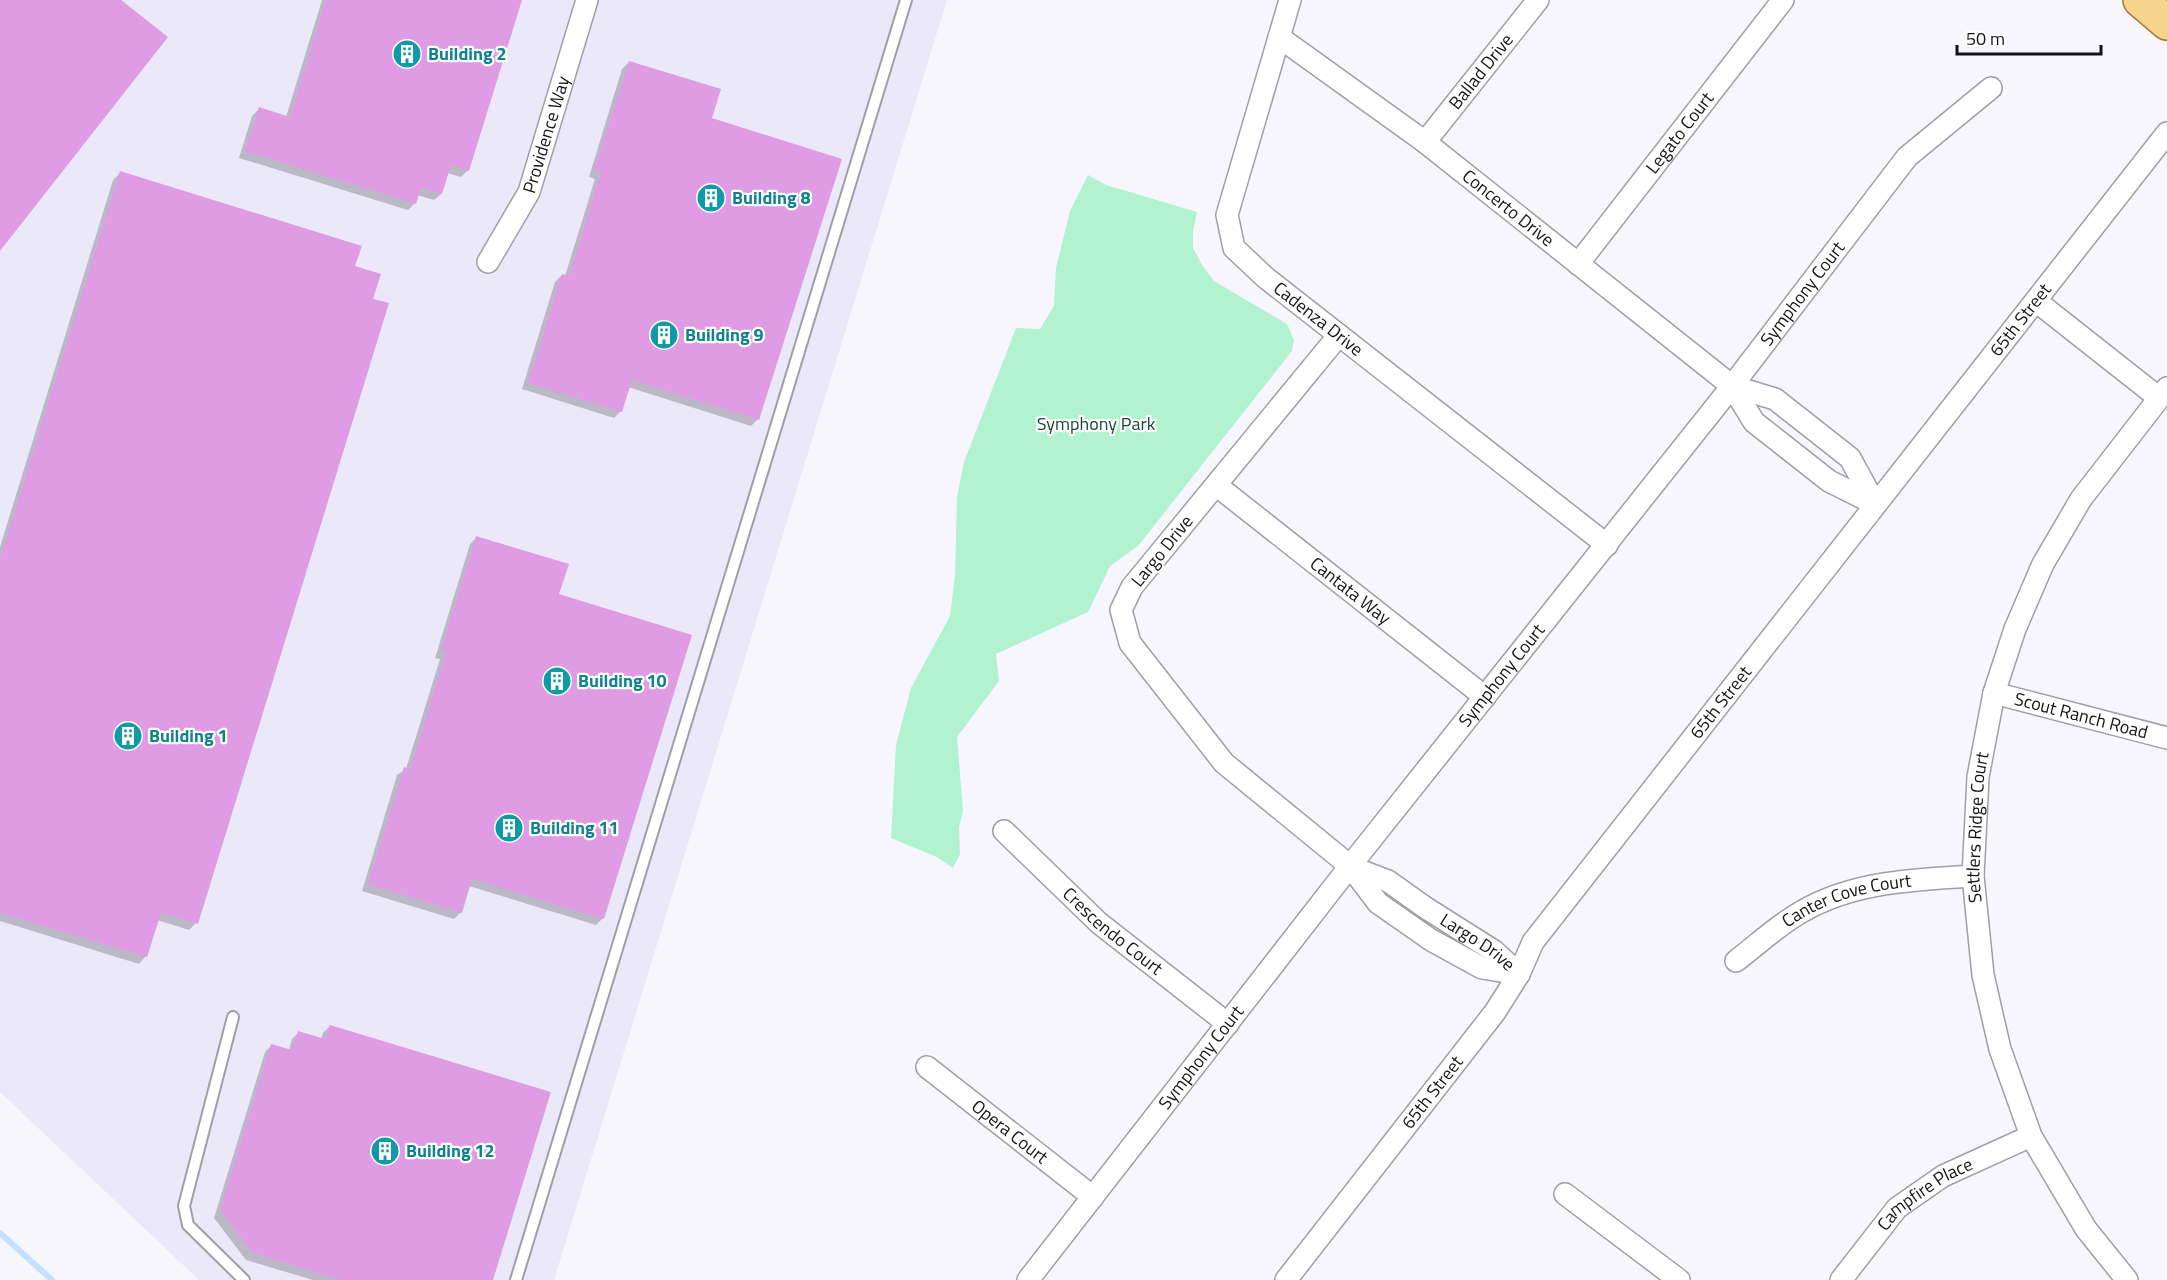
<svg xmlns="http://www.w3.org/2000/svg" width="2167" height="1280" font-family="'Titillium Web',sans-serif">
	<rect width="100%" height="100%" fill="#f7f5fe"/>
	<!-- built -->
	<polygon fill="#ebe8f9" points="0,0 947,0 554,1280 199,1280 0,1092"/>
	<!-- green -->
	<polygon fill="#b1f2cf" points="1088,175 1106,185 1197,212 1193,231 1193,248 1202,265 1214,281 1287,324 1294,340 1292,351 1138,546 1110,566 1088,612 996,654 999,681 957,737 963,811 959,827 960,854 953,868 937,857 891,838 896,745 911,688 950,616 955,576 957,497 964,462 1016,328 1040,329 1054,306 1056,268 1070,211"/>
	<!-- shadow -->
	<g fill="#0003">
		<polygon points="322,0 520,0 468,170 461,177 447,173 441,194 434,200 417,195 415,203 408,210 239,158 252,116 259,109 286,117"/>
		<polygon points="629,62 758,419 751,426 628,387 621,411 614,418 522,389 555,282 562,275 565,276 595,179 589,177 622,69"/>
		<polygon points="120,173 353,267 196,923 189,930 157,920 145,957 139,964 0,921 0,547 113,180"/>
		<polygon points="477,537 558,595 603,918 596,925 469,886 461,912 454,919 362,891 397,775 406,769 440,659 435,658 470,544"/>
		<polygon points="330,1026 491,1280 313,1280 246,1260 214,1218 265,1052 272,1045 289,1050 292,1039 299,1032 321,1039 323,1033"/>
	</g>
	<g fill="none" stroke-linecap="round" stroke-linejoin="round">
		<!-- stream -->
		<polyline stroke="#c5e0fd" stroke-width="6" points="0,1233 52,1280"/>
	</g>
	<!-- building -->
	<g fill="#df9ce5">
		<polygon points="0,0 121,0 168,37 0,251"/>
		<polygon points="326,0 522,0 469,171 451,165 442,194 421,188 416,204 245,151 259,107 290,117"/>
		<polygon points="629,61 721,89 712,118 842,159 759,420 632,380 622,412 528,383 562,274 569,276 601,172 594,170"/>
		<polygon points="120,171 362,246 355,266 381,274 373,299 389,303 198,924 161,913 147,957 0,913 0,559"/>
		<polygon points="476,536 569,564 559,594 692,635 604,919 472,879 462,913 368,884 404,767 410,769 446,652 441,651"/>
		<polygon points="330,1025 551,1092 493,1280 341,1280 253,1253 220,1210 271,1044 292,1050 298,1031 325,1039"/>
	</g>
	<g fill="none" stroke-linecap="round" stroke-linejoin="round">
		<!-- service casing -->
		<g stroke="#a09ea7" stroke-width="14">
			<g id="service">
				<polyline points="233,1017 184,1206 188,1225 244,1280"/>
				<polyline points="516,1280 906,0"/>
			</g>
		</g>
		<!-- minor casing -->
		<g stroke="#a09ea7" stroke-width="24">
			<g id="minor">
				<path id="s1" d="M1290,0L1227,215L1234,248L1266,278L1607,545"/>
				<path id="s2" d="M1279,37L1425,142L1732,386L1754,422L1829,481L1875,504"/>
				<path id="s3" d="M1425,142L1538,0"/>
				<path id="s4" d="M488,262L529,192L587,0"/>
				<path id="s5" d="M1578,264L1783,0"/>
				<polyline points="2036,301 2159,398"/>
				<polyline points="1339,335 1132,587 1121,610 1130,643 1224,763 1350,866 1378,903 1431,940 1482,968 1519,974"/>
				<polyline points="1732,386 1775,399 1850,458 1875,504"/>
				<path id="s6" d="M1216,485L1485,697"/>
				<path id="s7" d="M1994,693L2167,738"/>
				<path id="s8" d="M1004,831L1099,923L1228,1024"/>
				<path id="s9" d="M1351,867L1388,881L1426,908L1494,951L1519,974"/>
				<path id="s10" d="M1736,961C1757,945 1779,924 1803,911C1855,881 1915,880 1973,876"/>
				<path id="s11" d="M927,1067L1093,1197"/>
				<polyline points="1565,1194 1679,1280"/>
				<path id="s12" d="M1028,1280L1350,866L1732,386L1907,157L1991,88"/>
				<path id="s13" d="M1286,1280L1495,1012L1519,974L1533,942L2167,133"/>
				<path id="s14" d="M1841,1280L1897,1208L1943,1176L2031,1136"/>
				<path id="s15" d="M2127,1280L2086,1229L2031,1136L2000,1049L1983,975L1973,876L1978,777L1994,693L2015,629L2043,564L2081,499L2167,388"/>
			</g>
		</g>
		<!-- primary casing -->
		<g stroke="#a47d36" stroke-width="36">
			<polyline id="primary" points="2140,0 2167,23"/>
		</g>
		<!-- service -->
		<use href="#service" stroke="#fff" stroke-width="10"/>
		<!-- minor -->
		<use href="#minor" stroke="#fff" stroke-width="21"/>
		<!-- primary -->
		<use href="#primary" stroke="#f7d390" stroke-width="33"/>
	</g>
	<!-- icons -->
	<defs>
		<g id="building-disc" transform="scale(1.5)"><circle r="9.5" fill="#0f9aa8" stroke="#fff"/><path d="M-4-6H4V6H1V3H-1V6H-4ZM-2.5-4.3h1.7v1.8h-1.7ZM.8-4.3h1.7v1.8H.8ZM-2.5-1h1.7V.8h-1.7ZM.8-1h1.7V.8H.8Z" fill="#fff"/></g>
	</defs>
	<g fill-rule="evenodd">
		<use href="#building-disc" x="407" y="54"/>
		<use href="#building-disc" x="711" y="198"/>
		<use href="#building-disc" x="664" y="335"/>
		<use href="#building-disc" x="557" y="681"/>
		<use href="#building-disc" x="128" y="736"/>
		<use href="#building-disc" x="509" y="828"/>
		<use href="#building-disc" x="385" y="1151"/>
	</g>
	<g text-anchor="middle" stroke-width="4.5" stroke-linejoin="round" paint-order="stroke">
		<!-- culture labels -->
		<g font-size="18" font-weight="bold" fill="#0d838f" stroke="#fff" text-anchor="start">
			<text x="428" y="60">Building 2</text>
			<text x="732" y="204">Building 8</text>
			<text x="685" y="341">Building 9</text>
			<text x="578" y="687">Building 10</text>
			<text x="149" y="742">Building 1</text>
			<text x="530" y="834">Building 11</text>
			<text x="406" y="1157">Building 12</text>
		</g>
		<!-- street labels -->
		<g font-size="18" fill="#141417" stroke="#fff">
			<text dy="6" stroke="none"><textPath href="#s3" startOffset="90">Ballad Drive</textPath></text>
			<text dy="6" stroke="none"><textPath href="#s5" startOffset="166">Legato Court</textPath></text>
			<text dy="6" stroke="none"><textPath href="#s4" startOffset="141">Providence Way</textPath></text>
			<text dy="6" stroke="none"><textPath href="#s2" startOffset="286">Concerto Drive</textPath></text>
			<text dy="6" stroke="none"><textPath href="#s12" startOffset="1254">Symphony Court</textPath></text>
			<text dy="6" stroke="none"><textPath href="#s1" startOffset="368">Cadenza Drive</textPath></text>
			<text dy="6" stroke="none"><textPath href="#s13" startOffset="1210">65th Street</textPath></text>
			<text transform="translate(1162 551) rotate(-51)" y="6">Largo Drive</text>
			<text dy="6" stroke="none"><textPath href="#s6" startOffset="171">Cantata Way</textPath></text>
			<text dy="6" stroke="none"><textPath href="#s12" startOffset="768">Symphony Court</textPath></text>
			<text dy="6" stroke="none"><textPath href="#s13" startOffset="724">65th Street</textPath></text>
			<text dy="6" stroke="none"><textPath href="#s7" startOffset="90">Scout Ranch Road</textPath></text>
			<text dy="6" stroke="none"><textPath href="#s15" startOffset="490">Settlers Ridge Court</textPath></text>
			<text dy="6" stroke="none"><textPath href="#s10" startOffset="129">Canter Cove Court</textPath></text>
			<text dy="6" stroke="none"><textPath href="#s8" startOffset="148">Crescendo Court</textPath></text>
			<text dy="6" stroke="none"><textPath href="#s9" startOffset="148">Largo Drive</textPath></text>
			<text dy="6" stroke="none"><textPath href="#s12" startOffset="282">Symphony Court</textPath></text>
			<text dy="6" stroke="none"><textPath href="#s13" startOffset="238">65th Street</textPath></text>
			<text dy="6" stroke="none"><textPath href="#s11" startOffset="105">Opera Court</textPath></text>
			<text dy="6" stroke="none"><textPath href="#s14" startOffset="122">Campfire Place</textPath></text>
		</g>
		<!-- park labels -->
		<g font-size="18" fill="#184531" stroke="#fff">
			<text x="1096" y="430">Symphony Park</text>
		</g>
	</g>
	<!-- scale -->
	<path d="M1957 45v9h144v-9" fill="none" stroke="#141417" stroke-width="3"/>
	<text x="1966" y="45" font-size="18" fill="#141417" stroke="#ffffff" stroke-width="4.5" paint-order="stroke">50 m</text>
</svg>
